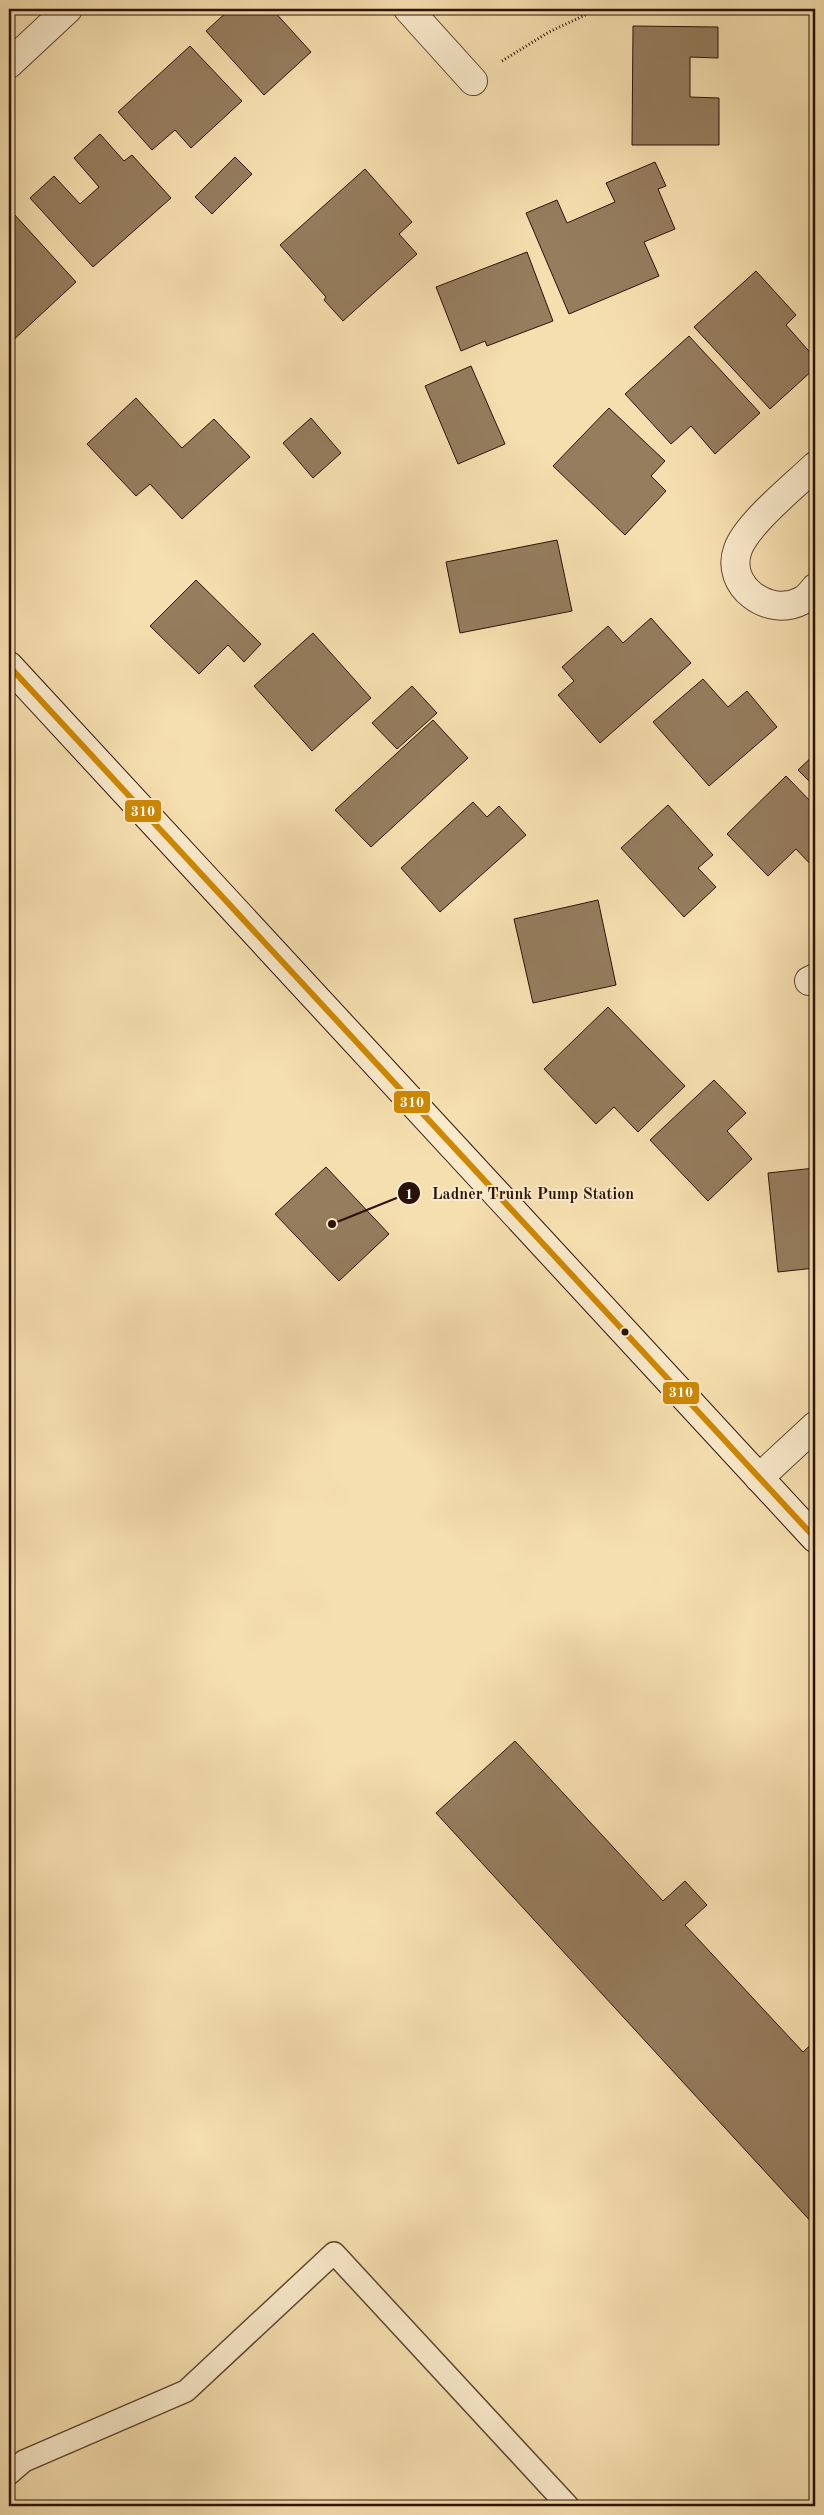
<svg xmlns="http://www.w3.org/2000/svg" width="824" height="2515" font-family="'Old Standard TT',serif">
	<rect width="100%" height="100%" fill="#f6dfaf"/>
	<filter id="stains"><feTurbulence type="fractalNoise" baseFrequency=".004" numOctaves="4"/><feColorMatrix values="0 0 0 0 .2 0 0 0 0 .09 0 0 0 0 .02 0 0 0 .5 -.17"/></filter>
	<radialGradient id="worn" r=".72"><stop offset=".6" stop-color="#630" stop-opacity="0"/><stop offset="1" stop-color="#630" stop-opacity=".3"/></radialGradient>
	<!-- building -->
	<g fill="#957d5e" stroke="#2b1206">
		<polygon points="230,9 272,9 311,52 264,95 206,31"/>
		<polygon points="633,26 718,27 718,58 690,57 690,97 719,98 719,145 632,145"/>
		<polygon points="190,46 242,101 191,148 175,130 152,150 118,112"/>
		<polygon points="100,134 124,161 132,155 171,198 93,267 30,198 54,176 80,204 99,187 74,158"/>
		<polygon points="235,157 252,174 212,214 195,197"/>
		<polygon points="655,162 666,186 658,189 675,229 644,242 659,276 569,314 526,213 557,200 567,223 615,202 606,183"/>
		<polygon points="365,169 412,222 399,234 417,254 343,321 324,300 326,297 280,245"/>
		<polygon points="13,213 76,282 9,344 9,269 14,264 9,258 9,217"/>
		<polygon points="527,252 553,321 487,346 485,341 461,351 436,287"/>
		<polygon points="756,271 796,315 786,325 815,358 815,368 770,409 694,327"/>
		<polygon points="689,336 760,413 715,454 691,426 671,444 625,394"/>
		<polygon points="471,366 505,444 458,464 425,386"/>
		<polygon points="136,398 182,448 214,419 250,457 182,519 150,484 136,496 87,444"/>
		<polygon points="609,408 665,461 651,476 666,491 625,535 553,466"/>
		<polygon points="311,418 341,453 313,478 283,443"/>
		<polygon points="557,540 572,611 460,633 446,562"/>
		<polygon points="196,580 261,644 244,662 228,645 199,674 150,626"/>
		<polygon points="651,618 691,663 600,743 558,695 574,681 562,667 608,626 623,643"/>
		<polygon points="313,633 371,698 312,751 254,686"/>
		<polygon points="703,679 728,707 747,691 777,727 709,786 653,722"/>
		<polygon points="412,686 437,713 397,749 372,723"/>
		<polygon points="433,720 468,758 371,847 335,810"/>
		<polygon points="815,754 815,787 798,770"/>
		<polygon points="786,776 815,806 815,869 796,849 768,876 727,834"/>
		<polygon points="473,802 487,817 499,806 526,835 440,912 401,868"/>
		<polygon points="668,805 713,855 698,868 716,887 684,917 621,848"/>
		<polygon points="598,900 616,985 533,1003 514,919"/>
		<polygon points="608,1007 685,1086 638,1132 614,1107 596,1124 544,1069"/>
		<polygon points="714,1080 746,1113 727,1131 752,1159 708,1201 650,1140"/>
		<polygon points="326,1167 389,1234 339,1281 275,1214"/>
		<polygon points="815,1168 815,1268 778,1272 768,1173"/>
		<polygon points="515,1741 663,1901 685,1881 707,1905 685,1925 803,2052 815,2041 815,2226 436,1813"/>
	</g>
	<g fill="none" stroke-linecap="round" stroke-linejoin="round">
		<!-- service casing -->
		<g stroke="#5e4530" stroke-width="24">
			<polyline id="service" points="9,2474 24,2461 186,2391 334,2253 568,2506"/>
		</g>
		<!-- minor casing -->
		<g stroke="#5e4530" stroke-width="30">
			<g id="minor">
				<polyline points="408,9 473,81"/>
				<polyline points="9,64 68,9"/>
				<path d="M815,466C794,486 747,524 738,549C724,586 769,618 801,601C806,599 811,593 815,588"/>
				<polyline points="809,981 815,978"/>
			</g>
		</g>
		<!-- tertiary casing -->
		<g stroke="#5e4530" stroke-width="30">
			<polyline id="tertiary" points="759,1478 815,1426"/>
		</g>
		<!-- secondary casing -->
		<g stroke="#2b1206" stroke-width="30">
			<polyline id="secondary" points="9,666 815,1538"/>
		</g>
		<!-- path -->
		<polyline stroke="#2b1206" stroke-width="3" stroke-dasharray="1 2.5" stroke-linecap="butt" points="502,61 549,32 598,9"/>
		<!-- service -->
		<use href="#service" stroke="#f9eacb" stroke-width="21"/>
		<!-- minor -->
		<use href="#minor" stroke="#f9eacb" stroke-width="28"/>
		<!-- tertiary -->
		<use href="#tertiary" stroke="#f9eacb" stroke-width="28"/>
		<!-- secondary -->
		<use href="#secondary" stroke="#f9eacb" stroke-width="28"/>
		<!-- bus-1 casing -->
		<g stroke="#f9eacb" stroke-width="10">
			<polyline id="bus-1" points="9,666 815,1538"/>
		</g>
		<!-- bus-1 -->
		<use href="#bus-1" stroke="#ce8801" stroke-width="6"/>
	</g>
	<!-- markers -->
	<circle fill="#2b1206" stroke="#f9eacb" stroke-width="2" cx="625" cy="1332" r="4.5"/>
	<!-- callouts -->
	<path fill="none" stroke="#2b1206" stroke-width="2" d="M332 1224L409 1193"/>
	<g fill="#2b1206" stroke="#f9eacb" stroke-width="2">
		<circle cx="332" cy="1224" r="5"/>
		<circle cx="409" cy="1193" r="12"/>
	</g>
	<g font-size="15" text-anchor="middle" font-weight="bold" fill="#fff">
		<text x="409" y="1199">1</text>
	</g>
	<g font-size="16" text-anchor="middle" font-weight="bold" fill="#2b1206" stroke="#f9eacb" stroke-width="4" stroke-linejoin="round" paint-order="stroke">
		<text x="533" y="1199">Ladner Trunk Pump Station</text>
	</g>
	<g stroke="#f9eacb" stroke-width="2">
		<rect x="124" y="799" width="38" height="24" rx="5" fill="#ce8801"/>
		<rect x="393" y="1090" width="38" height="24" rx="5" fill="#ce8801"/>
		<rect x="662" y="1381" width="38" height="24" rx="5" fill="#ce8801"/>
	</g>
	<g font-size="14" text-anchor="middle" font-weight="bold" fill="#fff">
		<text x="143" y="816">310</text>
		<text x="412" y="1107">310</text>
		<text x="681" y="1397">310</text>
	</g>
	<!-- margin -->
	<rect width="824" height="2515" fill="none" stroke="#f6dfaf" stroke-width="30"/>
	<rect x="10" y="10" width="804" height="2495" fill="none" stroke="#2b1206" stroke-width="2.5"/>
	<rect x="15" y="15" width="794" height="2485" fill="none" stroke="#2b1206"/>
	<rect width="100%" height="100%" filter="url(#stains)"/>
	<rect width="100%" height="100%" fill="url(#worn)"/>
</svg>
